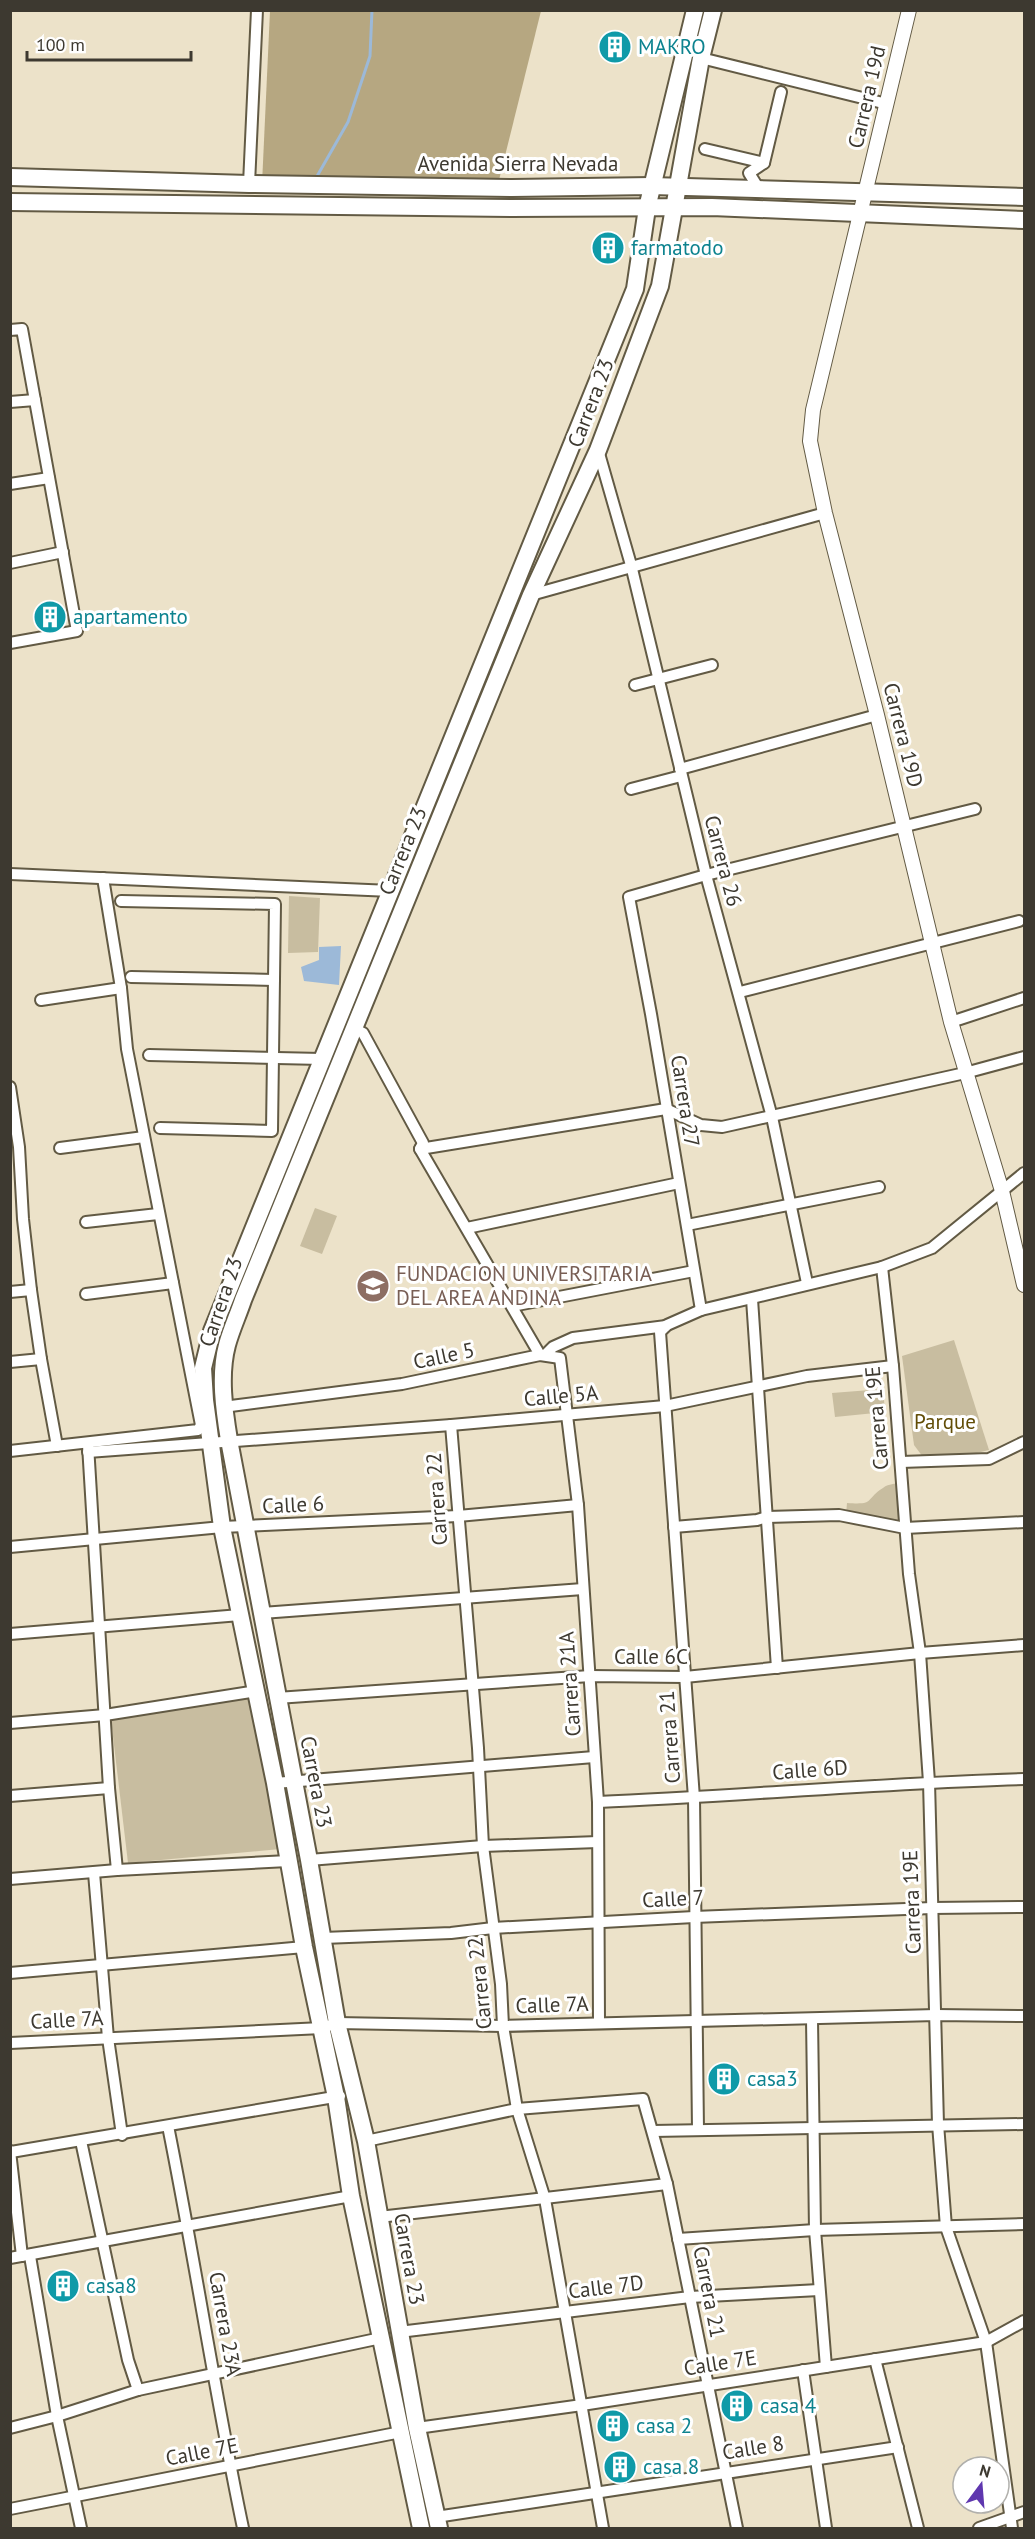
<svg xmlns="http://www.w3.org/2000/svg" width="1035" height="2539" font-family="'PT Sans',sans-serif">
	<rect width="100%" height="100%" fill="#ece2c9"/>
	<!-- green -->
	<g fill="#c8bda0">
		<polygon points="289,896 320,898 318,952 288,953"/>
		<polygon points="315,1208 337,1216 322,1254 300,1246"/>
		<polygon points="954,1340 989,1450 935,1463 923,1457 914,1445 902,1356"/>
		<polygon points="883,1389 885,1412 835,1417 832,1393"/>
		<path d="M898,1483L903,1524L846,1515L847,1503C876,1505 864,1500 883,1488C886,1485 893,1484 898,1483Z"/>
		<polygon points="251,1694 280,1849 128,1863 110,1711"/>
	</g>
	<!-- forest -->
	<polygon fill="#b6a781" points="270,11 541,11 497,188 262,184"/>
	<!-- water -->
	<polygon fill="#9cb9d8" points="341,946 339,985 304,981 301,967 319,960 319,947"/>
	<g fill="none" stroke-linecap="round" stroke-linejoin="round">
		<!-- stream -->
		<polyline stroke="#9cb9d8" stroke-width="3" points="316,178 348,122 370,56 372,10"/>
		<!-- minor casing -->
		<g stroke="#625a44" stroke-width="14">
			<g id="minor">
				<polyline points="701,58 887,104"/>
				<polyline points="705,149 764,163"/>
				<polyline points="249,184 257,10"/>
				<polyline points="759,189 749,173 764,163 781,92"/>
				<polyline points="10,330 22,329 77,631 10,643"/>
				<polyline points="10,402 35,400"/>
				<polyline points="598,450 631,565 706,875 772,1117 807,1283"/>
				<polyline points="10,484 49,478"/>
				<polyline points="10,563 63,552"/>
				<polyline points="531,595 825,513"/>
				<polyline points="635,685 712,665"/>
				<polyline points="680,769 877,715"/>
				<polyline points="631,789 681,776"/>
				<polyline points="10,874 391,891"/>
				<polyline points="121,901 275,904 272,1131 160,1128"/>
				<polyline points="131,977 274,980"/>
				<polyline points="740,992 1019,921"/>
				<polyline points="41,1000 121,988"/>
				<polyline points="951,1022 1024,998"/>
				<polyline points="355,1029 363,1033 423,1143 420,1149 540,1355"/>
				<polyline points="149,1055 322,1059"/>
				<polyline points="10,1087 19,1147 23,1219 31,1290 41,1359 57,1446"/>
				<polyline points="60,1148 144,1137"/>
				<polyline points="420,1149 666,1109 701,1125 722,1127 965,1073 1024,1057"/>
				<polyline points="86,1222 158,1214"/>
				<polyline points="687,1225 879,1187"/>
				<polyline points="467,1228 679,1183"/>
				<polyline points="882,1267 893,1366 909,1574 920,1653 929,1782 938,2124 946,2227 986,2342 1012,2528"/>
				<polyline points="10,1292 31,1290"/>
				<polyline points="86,1294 173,1283"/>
				<polyline points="752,1299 777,1668"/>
				<polyline points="512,1306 694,1271"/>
				<polyline points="701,1310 651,1014 629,897 706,875 975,809"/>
				<polyline points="546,1354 553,1347 573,1338 666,1326"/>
				<polyline points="10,1362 41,1359"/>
				<polyline points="223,1407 402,1384 540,1355 560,1358 578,1505 598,1802 599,2023"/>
				<polyline points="451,1425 478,1748 483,1846 501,1984 503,2026 517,2109 545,2199 603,2528"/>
				<polyline points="88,1445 109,1788 117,1870"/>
				<polyline points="10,1451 198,1430 201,1425 127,1049 121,988 103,878"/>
				<polyline points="88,1452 451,1425 665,1406 807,1376 893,1366"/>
				<polyline points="901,1462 989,1459 1024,1442"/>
				<polyline points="674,1527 757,1520 767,1517 839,1515 905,1528 1024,1522"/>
				<polyline points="10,1547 222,1527 458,1516 578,1505"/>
				<polyline points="262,1613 583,1589"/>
				<polyline points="10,1634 240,1615"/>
				<polyline points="277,1698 590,1676 685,1677 920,1653 1024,1645"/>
				<polyline points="10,1723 105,1715 257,1691"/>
				<polyline points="275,1783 594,1757"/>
				<polyline points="10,1796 109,1788"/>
				<path d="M598,1802C740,1796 882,1783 1024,1779"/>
				<polyline points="309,1860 483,1846 598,1842"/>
				<polyline points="94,1873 108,2038 122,2135"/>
				<polyline points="10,1879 117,1870 288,1861"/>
				<polyline points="323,1938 451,1933 493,1928 694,1917 932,1908 1024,1907"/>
				<polyline points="10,1973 304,1947"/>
				<polyline points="812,2019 815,2230 826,2367"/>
				<polyline points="10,2043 322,2028 337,2023 503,2026 936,2015 1024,2016"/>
				<path d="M168,2126C195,2260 215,2395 243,2528"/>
				<polyline points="698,2129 694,1798 660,1332 667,1325 701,1310 882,1267 932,1248 1024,1173"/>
				<polyline points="653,2131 1024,2124"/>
				<polyline points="81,2141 128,2360 138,2390"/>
				<polyline points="366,2141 517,2109 643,2099 667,2184 737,2528"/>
				<polyline points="10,2151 22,2256"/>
				<polyline points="11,2152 340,2096"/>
				<polyline points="379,2217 667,2184"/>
				<polyline points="678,2239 815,2230 1024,2224"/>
				<polyline points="30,2256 57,2416 81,2528"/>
				<polyline points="10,2258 351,2196"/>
				<polyline points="399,2332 690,2297 819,2290"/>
				<polyline points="875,2359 918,2528"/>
				<polyline points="803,2370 826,2528"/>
				<polyline points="10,2428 57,2416 138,2390 381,2338"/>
				<polyline points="417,2428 582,2405 986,2342 1024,2321"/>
				<polyline points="10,2509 401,2432"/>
				<polyline points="436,2517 898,2447"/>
				<polyline points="979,2528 1024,2512"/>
			</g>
		</g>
		<!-- tertiary casing -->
		<g stroke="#625a44" stroke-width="16">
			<polyline id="tertiary" points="909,10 813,410 810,441 825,513 877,715 951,1022 1002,1191 1024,1285"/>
		</g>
		<!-- secondary casing -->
		<g stroke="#625a44" stroke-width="20">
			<g id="secondary">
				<polyline points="10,177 249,184 512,188 652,186 1024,197"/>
				<polyline points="10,202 510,208 712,207 1024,220"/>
				<polyline points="421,2528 351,2196 336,2097 304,1947 275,1783 222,1527 205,1400 203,1368 212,1331 635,289 647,208 695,10"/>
				<path d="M439,2528L417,2428L366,2141L337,2023L309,1860L229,1440C224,1410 219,1375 227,1345C231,1330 238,1315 243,1300L531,595L598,450L660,286L701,58L713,10"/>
			</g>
		</g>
		<!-- minor -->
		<use href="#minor" stroke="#fff" stroke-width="10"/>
		<!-- tertiary -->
		<use href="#tertiary" stroke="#fff" stroke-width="14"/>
		<!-- secondary -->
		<use href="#secondary" stroke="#fff" stroke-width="16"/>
	</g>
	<!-- icons -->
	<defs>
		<g id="building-disc" transform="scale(1.725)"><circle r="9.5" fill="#0f9aa8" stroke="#fff"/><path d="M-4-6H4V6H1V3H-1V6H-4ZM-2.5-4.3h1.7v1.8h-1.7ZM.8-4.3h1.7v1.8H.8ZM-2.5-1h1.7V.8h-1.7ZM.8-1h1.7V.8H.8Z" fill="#fff"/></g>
		<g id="university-disc" transform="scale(1.725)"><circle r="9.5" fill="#8d6e63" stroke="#fff"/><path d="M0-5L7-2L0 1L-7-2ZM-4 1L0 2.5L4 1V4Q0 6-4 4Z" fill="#fff"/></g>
	</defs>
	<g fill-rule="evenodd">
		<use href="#building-disc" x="615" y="47"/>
		<use href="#building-disc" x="608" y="248"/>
		<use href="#building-disc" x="50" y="617"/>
		<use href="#university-disc" x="373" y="1286"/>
		<use href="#building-disc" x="724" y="2079"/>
		<use href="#building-disc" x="63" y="2286"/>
		<use href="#building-disc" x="737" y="2406"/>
		<use href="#building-disc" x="613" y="2426"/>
		<use href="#building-disc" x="620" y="2467"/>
	</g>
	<g text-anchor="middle" stroke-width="6" stroke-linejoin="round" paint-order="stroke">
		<!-- culture labels -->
		<g font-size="21" fill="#0d838f" stroke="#fff" text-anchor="start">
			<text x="638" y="54">MAKRO</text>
			<text x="631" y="255">farmatodo</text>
			<text x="73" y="624">apartamento</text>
			<text x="747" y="2086">casa3</text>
			<text x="86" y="2293">casa8</text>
			<text x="760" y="2413">casa 4</text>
			<text x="636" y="2433">casa 2</text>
			<text x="643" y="2474">casa 8</text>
		</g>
		<!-- street labels -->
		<g font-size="21" fill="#3d3930" stroke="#fff">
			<text transform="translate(867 97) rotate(-77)" y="7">Carrera 19d</text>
			<text x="518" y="171">Avenida Sierra Nevada</text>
			<text transform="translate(591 403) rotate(-69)" y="7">Carrera 23</text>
			<text transform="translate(903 735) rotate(76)" y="7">Carrera 19D</text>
			<text transform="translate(403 851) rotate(-68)" y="7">Carrera 23</text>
			<text transform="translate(723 861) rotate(75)" y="7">Carrera 26</text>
			<text transform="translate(685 1101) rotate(81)" y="7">Carrera 27</text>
			<text transform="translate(221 1302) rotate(-71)" y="7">Carrera 23</text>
			<text transform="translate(444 1356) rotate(-12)" y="7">Calle 5</text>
			<text transform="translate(561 1396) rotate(-5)" y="7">Calle 5A</text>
			<text transform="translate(877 1418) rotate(-95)" y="7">Carrera 19E</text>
			<text transform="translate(437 1499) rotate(-94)" y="7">Carrera 22</text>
			<text transform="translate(293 1505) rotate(-3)" y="7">Calle 6</text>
			<text x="651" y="1664">Calle 6C</text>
			<text transform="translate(570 1684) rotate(-94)" y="7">Carrera 21A</text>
			<text transform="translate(670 1737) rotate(-94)" y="7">Carrera 21</text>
			<text transform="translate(810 1770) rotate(-4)" y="7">Calle 6D</text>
			<text transform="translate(316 1782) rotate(79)" y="7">Carrera 23</text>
			<text transform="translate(673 1899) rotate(-3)" y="7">Calle 7</text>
			<text transform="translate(912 1902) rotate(-92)" y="7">Carrera 19E</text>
			<text transform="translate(480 1983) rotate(-96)" y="7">Carrera 22</text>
			<text transform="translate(552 2005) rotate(-2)" y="7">Calle 7A</text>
			<text transform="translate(67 2020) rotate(-3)" y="7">Calle 7A</text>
			<text transform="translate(409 2259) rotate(80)" y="7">Carrera 23</text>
			<text transform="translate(606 2287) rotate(-7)" y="7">Calle 7D</text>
			<text transform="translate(709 2292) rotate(79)" y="7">Carrera 21</text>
			<text transform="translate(225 2324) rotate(80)" y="7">Carrera 23A</text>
			<text transform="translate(720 2363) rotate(-9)" y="7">Calle 7E</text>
			<text transform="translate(753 2448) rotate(-9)" y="7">Calle 8</text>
			<text transform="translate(202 2452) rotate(-11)" y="7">Calle 7E</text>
		</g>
		<!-- education labels -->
		<g font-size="21" fill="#785e54" stroke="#fff" text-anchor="start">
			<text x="396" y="1281">FUNDACION UNIVERSITARIA<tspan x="396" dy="24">DEL AREA ANDINA</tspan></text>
		</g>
		<!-- park labels -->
		<g font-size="21" fill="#624d07" stroke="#fff">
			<text x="945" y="1429">Parque</text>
		</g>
	</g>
	<!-- border -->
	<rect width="1035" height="2539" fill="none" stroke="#3d3930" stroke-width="24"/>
	<!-- north arrow -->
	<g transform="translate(981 2485) rotate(16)"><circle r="28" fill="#ffffff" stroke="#b1b0ac" stroke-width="1.5"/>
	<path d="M0-4.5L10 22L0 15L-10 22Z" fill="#5f37af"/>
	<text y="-9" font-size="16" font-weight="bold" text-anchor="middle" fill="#3d3930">N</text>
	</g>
	<!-- scale -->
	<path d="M27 51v9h164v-9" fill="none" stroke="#3d3930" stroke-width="3"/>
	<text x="36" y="51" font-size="18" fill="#3d3930" stroke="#ffffff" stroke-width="4.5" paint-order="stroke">100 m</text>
</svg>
